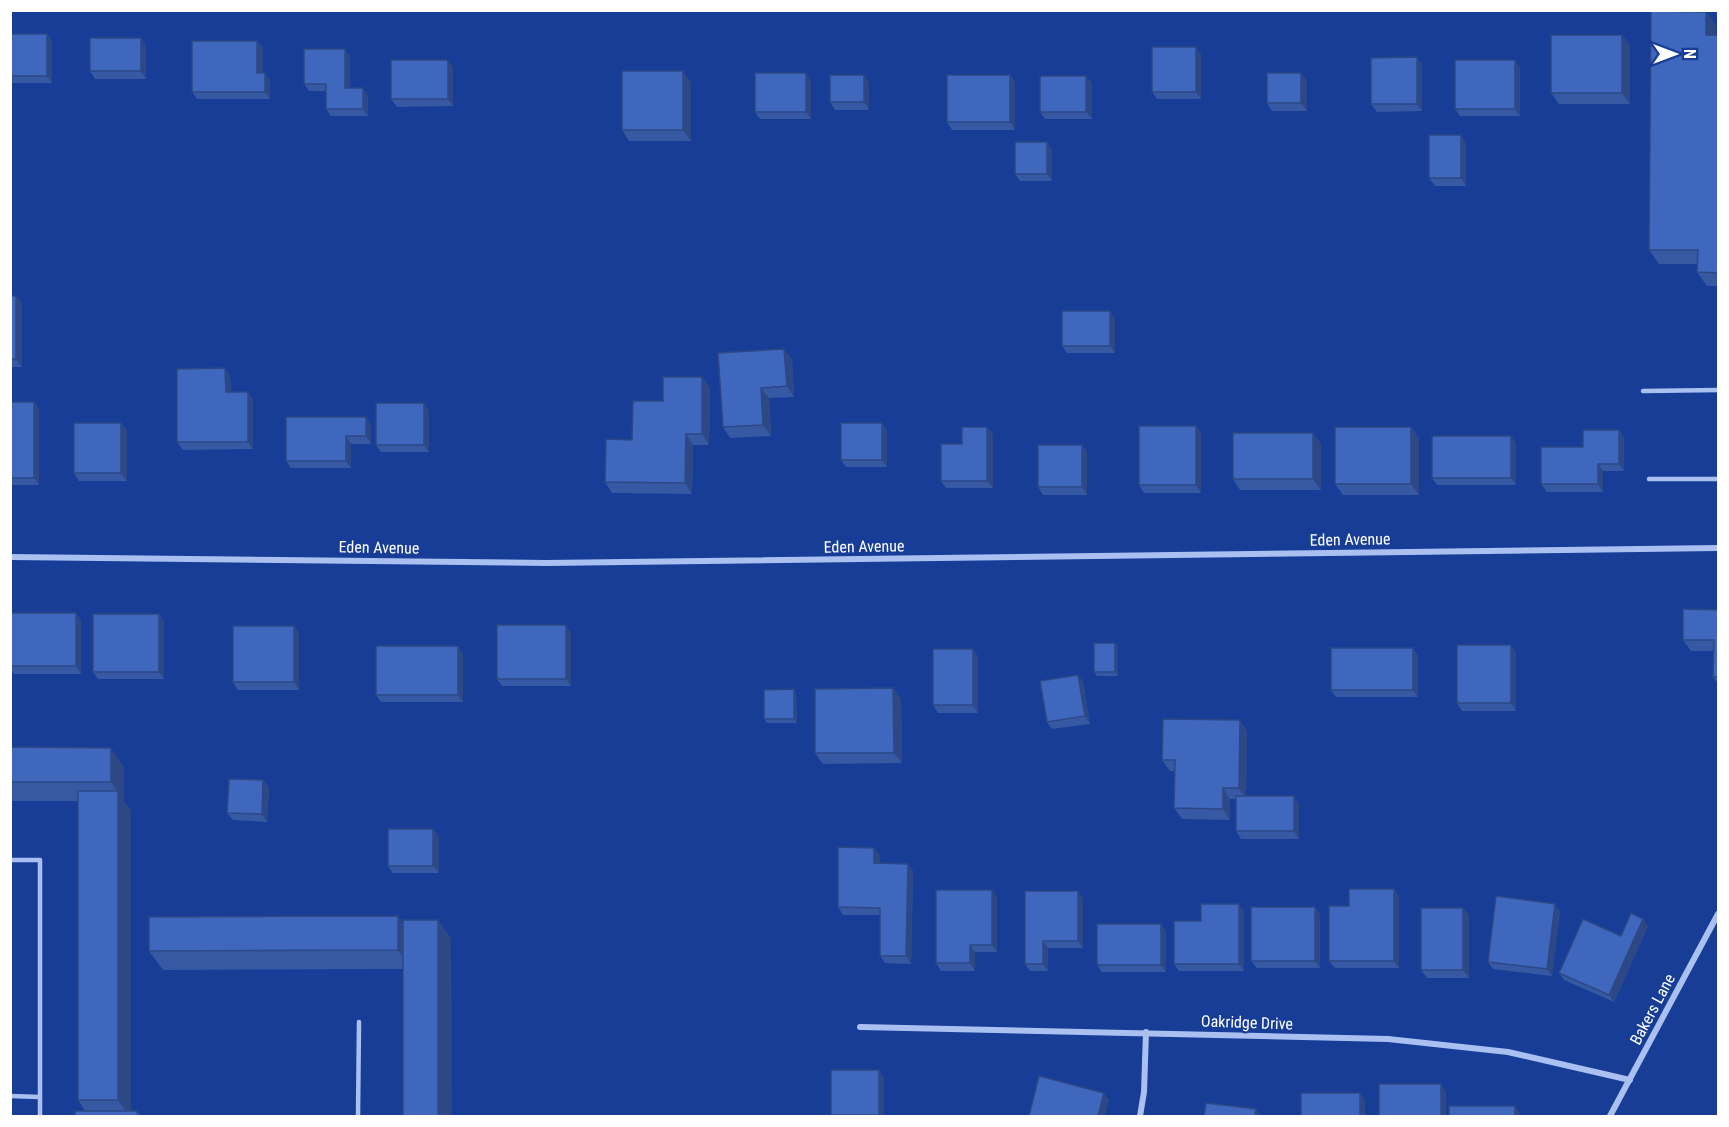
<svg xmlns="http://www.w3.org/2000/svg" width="1729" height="1127" font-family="'Roboto Condensed',sans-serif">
	<rect width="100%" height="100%" fill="#173d97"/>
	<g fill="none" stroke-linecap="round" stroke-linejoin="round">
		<!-- lane -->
		<g stroke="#aac0f1" stroke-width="4.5">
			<polyline points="1643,391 1718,390"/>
			<polyline points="1649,479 1718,479"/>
			<polyline points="10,860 40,860 40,1116"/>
			<polyline points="10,1096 40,1097"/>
			<polyline points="358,1116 359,1022"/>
		</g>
		<!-- street -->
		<g stroke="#aac0f1" stroke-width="6">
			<polyline points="10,557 546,563 1718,548"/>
			<polyline points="860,1027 1388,1039 1508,1052 1630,1080"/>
			<polyline points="1140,1116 1144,1092 1146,1032"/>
			<polyline points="1610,1116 1718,914"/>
		</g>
	</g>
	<!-- wall -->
	<g fill="#3759a3">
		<polygon points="1706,12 1716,26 1716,35 1719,35 1719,286 1707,286 1697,272 1697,264 1659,264 1649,250"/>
		<polygon points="10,34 47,34 52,41 52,83 10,83"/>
		<polygon points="1622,35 1630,46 1630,104 1559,104 1551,93"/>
		<polygon points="257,41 263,48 263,73 265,73 270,80 270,99 197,99 192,92"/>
		<polygon points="146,45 146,79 95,79 90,71"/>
		<polygon points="1201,54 1201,99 1157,99 1152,92"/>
		<polygon points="350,57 350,88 368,96 368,116 331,116 326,109 326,91 309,91 304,84"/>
		<polygon points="1422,65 1422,111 1377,112 1371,104"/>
		<polygon points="453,67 453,106 397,107 391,99"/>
		<polygon points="1520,67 1520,116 1460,116 1455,109"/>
		<polygon points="1307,80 1307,111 1272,111 1267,103"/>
		<polygon points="811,81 811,119 760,119 755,112"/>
		<polygon points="691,82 691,141 629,141 622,130"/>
		<polygon points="869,82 869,110 835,110 830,102"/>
		<polygon points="1015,82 1015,130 952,130 947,122"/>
		<polygon points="1092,83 1092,119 1045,119 1040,112"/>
		<polygon points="1466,142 1466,186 1435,186 1429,178"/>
		<polygon points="1052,150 1052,181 1020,181 1015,174"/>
		<polygon points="10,296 22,303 22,367 10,367"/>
		<polygon points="1115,318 1115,353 1067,353 1062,346"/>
		<polygon points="784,349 792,360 794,397 769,398 771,436 730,438 723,427"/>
		<polygon points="230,376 231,392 253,399 253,449 183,450 177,442"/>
		<polygon points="702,377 710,388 709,445 693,445 692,494 612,493 605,482 663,401"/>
		<polygon points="10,402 34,402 39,409 39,485 10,485"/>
		<polygon points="429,410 429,452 381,452 376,445"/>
		<polygon points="366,417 371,425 371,444 351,444 351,468 291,468 286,461"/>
		<polygon points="121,423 127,430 127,481 79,481 74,473"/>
		<polygon points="882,423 887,431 887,467 846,467 841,460"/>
		<polygon points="1196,426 1201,434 1201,493 1144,493 1139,485"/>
		<polygon points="1411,427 1419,438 1419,495 1343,495 1335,484"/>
		<polygon points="1619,430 1624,438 1624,471 1603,471 1603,492 1547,492 1541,484 1583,447"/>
		<polygon points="1313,433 1321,444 1321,490 1240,490 1233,479"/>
		<polygon points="993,434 993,488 946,488 941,481 962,444"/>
		<polygon points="1511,436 1516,444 1516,485 1437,485 1432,478"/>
		<polygon points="1082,445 1087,452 1087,495 1043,495 1038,487"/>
		<polygon points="1719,610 1719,685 1713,677 1714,651 1691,651 1683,640"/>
		<polygon points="10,613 76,613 81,621 81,674 14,674 10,669"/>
		<polygon points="159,614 164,622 164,679 98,679 93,672"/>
		<polygon points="294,626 299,634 299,690 238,690 233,682"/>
		<polygon points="571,632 571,686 502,686 497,679"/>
		<polygon points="1115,643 1118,647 1118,676 1097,676 1094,672"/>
		<polygon points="1511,645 1516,653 1516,711 1462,711 1457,703"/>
		<polygon points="1413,648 1418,656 1418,697 1336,697 1331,690"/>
		<polygon points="973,649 978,657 978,713 938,713 933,705"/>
		<polygon points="463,654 463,702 381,702 376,695"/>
		<polygon points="1078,675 1083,682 1090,724 1052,729 1047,722"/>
		<polygon points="893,688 901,699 902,763 823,764 815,753"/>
		<polygon points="796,693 797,723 767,723 764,719"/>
		<polygon points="1247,731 1246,796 1299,804 1299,839 1241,839 1236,831 1236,799 1230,799 1230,820 1182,819 1174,808 1175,771 1170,771 1162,760"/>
		<polygon points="10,747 124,767 124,801 131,811 131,1111 137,1111 141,1116 75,1116 85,1111 78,1100 78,801 10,801"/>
		<polygon points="263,780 269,788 267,822 233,820 227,813"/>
		<polygon points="439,837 439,873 393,873 388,866"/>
		<polygon points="880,855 880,863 908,864 913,871 911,964 885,963 880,956 880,915 843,915 838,907"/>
		<polygon points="1025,891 1083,898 1083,948 1048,948 1048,971 1030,971 1025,964"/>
		<polygon points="1399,896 1399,968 1335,968 1329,961 1349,906"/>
		<polygon points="997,897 997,952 975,952 975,971 941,971 936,963"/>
		<polygon points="1560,911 1552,976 1493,969 1488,962"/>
		<polygon points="1244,912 1244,971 1179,971 1174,964 1201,921"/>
		<polygon points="1320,914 1320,968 1257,968 1251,961"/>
		<polygon points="1469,915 1469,978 1427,978 1421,970"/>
		<polygon points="398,916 403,924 438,920 451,939 403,969 163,970 149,951"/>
		<polygon points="1648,926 1614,1002 1564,980 1559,973 1621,936"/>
		<polygon points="1166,931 1166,972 1102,972 1097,965"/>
		<polygon points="884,1078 884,1116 832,1116 831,1115"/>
	</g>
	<!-- shaded-wall -->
	<g fill="#2d4885">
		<polygon points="1706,12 1716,26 1716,49 1706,35"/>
		<polygon points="47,34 52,41 52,83 47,76"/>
		<polygon points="1622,35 1630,46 1630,104 1622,93"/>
		<polygon points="141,38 146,45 146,79 141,71"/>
		<polygon points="257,41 263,48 263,80 257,73"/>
		<polygon points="1196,47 1201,54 1201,99 1196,92"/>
		<polygon points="345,49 350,57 350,96 345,88"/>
		<polygon points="1417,57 1422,65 1422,111 1417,104"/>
		<polygon points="448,60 453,67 453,106 448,99"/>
		<polygon points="1515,60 1520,67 1520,116 1515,109"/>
		<polygon points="683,71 691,82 691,141 683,130"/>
		<polygon points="265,73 270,80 270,99 265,92"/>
		<polygon points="806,73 811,81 811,119 806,112"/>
		<polygon points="1301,73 1307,80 1307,111 1301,103"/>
		<polygon points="864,75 869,82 869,110 864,102"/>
		<polygon points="1010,75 1015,82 1015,130 1010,122"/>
		<polygon points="1086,76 1092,83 1092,119 1086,112"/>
		<polygon points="363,88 368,96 368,116 363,109"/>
		<polygon points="1461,135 1466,142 1466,186 1461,178"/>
		<polygon points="1047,142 1052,150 1052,181 1047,174"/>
		<polygon points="16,296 22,303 22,367 16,359"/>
		<polygon points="1110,311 1115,318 1115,353 1110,346"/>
		<polygon points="784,349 792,360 794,397 787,386"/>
		<polygon points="225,368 230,376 231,400 226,392"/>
		<polygon points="702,377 710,388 709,445 702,434"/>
		<polygon points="761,388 769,398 771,436 763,425"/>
		<polygon points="248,392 253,399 253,449 248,442"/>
		<polygon points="34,402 39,409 39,485 34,478"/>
		<polygon points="424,403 429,410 429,452 424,445"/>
		<polygon points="366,417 371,425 371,444 366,436"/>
		<polygon points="121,423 127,430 127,481 121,473"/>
		<polygon points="882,423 887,431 887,467 882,460"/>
		<polygon points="1196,426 1201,434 1201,493 1196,485"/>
		<polygon points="987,427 993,434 993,488 987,481"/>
		<polygon points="1411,427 1419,438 1419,495 1411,484"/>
		<polygon points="1619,430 1624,438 1624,471 1619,464"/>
		<polygon points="1313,433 1321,444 1321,490 1313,479"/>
		<polygon points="686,434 693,445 692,494 685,483"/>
		<polygon points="346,436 351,444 351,468 346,461"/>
		<polygon points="1511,436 1516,444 1516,485 1511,478"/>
		<polygon points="1082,445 1087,452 1087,495 1082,487"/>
		<polygon points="1598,464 1603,471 1603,492 1598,484"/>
		<polygon points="76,613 81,621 81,674 76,666"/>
		<polygon points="159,614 164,622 164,679 159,672"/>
		<polygon points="566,625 571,632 571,686 566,679"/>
		<polygon points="294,626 299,634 299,690 294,682"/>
		<polygon points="1115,643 1118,647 1118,676 1115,672"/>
		<polygon points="1511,645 1516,653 1516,711 1511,703"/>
		<polygon points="458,646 463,654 463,702 458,695"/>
		<polygon points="1413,648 1418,656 1418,697 1413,690"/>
		<polygon points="973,649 978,657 978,713 973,705"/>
		<polygon points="1078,675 1083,682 1090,724 1085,716"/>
		<polygon points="893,688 901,699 902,763 894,753"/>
		<polygon points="794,689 796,693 797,723 794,719"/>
		<polygon points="1240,720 1247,731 1246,799 1239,788"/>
		<polygon points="111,748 124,767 124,801 131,811 131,1116 129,1116 118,1100 118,792 111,782"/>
		<polygon points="263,780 269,788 267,822 262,814"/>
		<polygon points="1223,788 1230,799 1230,820 1223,809"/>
		<polygon points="1294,796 1299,804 1299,839 1294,831"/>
		<polygon points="433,829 439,837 439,873 433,866"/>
		<polygon points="874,848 880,855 880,870 874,863"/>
		<polygon points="908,864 913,871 911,964 906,956"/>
		<polygon points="1394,889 1399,896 1399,968 1394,961"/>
		<polygon points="992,890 997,897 997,952 992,945"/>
		<polygon points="1078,891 1083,898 1083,948 1078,941"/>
		<polygon points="1239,904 1244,912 1244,971 1239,964"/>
		<polygon points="1555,904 1560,911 1552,976 1547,969"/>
		<polygon points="1315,907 1320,914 1320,968 1315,961"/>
		<polygon points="1463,908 1469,915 1469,978 1463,970"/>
		<polygon points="398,916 411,935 411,969 398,950"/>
		<polygon points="1643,919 1648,926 1614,1002 1609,995"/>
		<polygon points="438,920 451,939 452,1116 438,1116"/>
		<polygon points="1161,924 1166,931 1166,972 1161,965"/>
		<polygon points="1043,941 1048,948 1048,971 1043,964"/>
		<polygon points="970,945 975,952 975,971 970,963"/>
		<polygon points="879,1070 884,1078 884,1116 880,1116 879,1115"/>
		<polygon points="1441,1084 1446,1092 1446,1116 1441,1116"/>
		<polygon points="1104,1093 1109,1100 1105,1116 1098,1116"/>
		<polygon points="1360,1093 1365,1100 1365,1116 1360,1116"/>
		<polygon points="1515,1106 1520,1113 1520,1116 1515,1116"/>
		<polygon points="1256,1109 1261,1116 1255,1116"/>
	</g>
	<!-- building -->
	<g fill="#4067be" stroke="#2d4885" stroke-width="1.5">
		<polygon points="1651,11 1706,12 1706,35 1719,35 1719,273 1697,272 1698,250 1649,250"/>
		<rect x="10" y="34" width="37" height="42"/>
		<rect x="1551" y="35" width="71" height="58"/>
		<rect x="90" y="38" width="51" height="33"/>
		<polygon points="192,41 257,41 257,73 265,73 265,92 192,92"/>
		<rect x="1152" y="47" width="44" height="45"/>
		<polygon points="304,49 345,49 345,88 363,88 363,109 326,109 326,84 304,84"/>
		<polygon points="1417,57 1417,104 1371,104 1371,58"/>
		<rect x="391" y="60" width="57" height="39"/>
		<rect x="1455" y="60" width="60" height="49"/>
		<rect x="622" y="71" width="61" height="59"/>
		<rect x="755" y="73" width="51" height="39"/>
		<rect x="1267" y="73" width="34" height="30"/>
		<rect x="830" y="75" width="34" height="27"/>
		<rect x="947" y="75" width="63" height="47"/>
		<rect x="1040" y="76" width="46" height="36"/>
		<rect x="1429" y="135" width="32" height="43"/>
		<rect x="1015" y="142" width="32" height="32"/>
		<rect x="10" y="296" width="6" height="63"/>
		<rect x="1062" y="311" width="48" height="35"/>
		<polygon points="784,349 787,386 761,388 763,425 723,427 718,353"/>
		<polygon points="225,368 226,392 248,392 248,442 177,442 177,369"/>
		<polygon points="663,377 702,377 702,434 686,434 685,483 605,482 606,439 632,440 633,401 663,401"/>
		<rect x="10" y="402" width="24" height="76"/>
		<rect x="376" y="403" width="48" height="42"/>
		<polygon points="286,417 366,417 366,436 346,436 346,461 286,461"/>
		<rect x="74" y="423" width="47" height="50"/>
		<rect x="841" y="423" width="41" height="37"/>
		<rect x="1139" y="426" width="57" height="59"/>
		<polygon points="962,427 987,427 987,481 941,481 941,444 962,444"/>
		<rect x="1335" y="427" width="76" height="57"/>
		<polygon points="1583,430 1619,430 1619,464 1598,464 1598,484 1541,484 1541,447 1583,447"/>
		<rect x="1233" y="433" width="80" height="46"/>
		<rect x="1432" y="436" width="79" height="42"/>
		<rect x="1038" y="445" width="44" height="42"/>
		<polygon points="1683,609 1719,610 1719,677 1713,677 1714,640 1683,640"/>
		<rect x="10" y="613" width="66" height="53"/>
		<rect x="93" y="614" width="66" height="58"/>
		<rect x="497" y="625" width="69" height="54"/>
		<rect x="233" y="626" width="61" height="56"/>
		<rect x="1094" y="643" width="21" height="29"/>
		<rect x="1457" y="645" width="54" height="58"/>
		<rect x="376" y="646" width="82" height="49"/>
		<rect x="1331" y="648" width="82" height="42"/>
		<rect x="933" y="649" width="40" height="56"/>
		<polygon points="1078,675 1085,716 1047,722 1040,681"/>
		<polygon points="893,688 894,753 815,753 815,689"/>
		<polygon points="794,689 794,719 764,719 764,690"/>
		<polygon points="1163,719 1240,720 1239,788 1223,788 1223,809 1174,808 1175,760 1162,760"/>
		<polygon points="10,747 111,748 111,782 10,782"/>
		<polygon points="229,779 263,780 262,814 227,813"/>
		<rect x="78" y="791" width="40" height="309"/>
		<rect x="1236" y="796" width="58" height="35"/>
		<rect x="388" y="829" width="45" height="37"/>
		<polygon points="838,847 874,848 874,863 908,864 906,956 880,956 880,908 838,907"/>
		<polygon points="1349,889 1394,889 1394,961 1329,961 1329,906 1349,906"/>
		<polygon points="936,890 992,890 992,945 970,945 970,963 936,963"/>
		<polygon points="1025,891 1078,891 1078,941 1043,941 1043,964 1025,964"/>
		<polygon points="1496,896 1555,904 1547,969 1488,962"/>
		<polygon points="1201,904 1239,904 1239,964 1174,964 1174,921 1201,921"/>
		<rect x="1251" y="907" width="64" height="54"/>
		<rect x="1421" y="908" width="42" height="62"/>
		<polygon points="1631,913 1643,919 1609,995 1559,973 1583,919 1621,936"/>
		<polygon points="398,916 398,950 149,951 149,917"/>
		<rect x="403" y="920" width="35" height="196"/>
		<rect x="1097" y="924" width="64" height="41"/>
		<rect x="831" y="1070" width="48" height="45"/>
		<polygon points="1039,1076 1104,1093 1098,1116 1029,1116"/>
		<rect x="1379" y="1084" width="62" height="32"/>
		<rect x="1301" y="1093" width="59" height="23"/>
		<polygon points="1206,1103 1256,1109 1255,1116 1204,1116"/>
		<rect x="1449" y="1106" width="66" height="10"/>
		<rect x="75" y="1111" width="62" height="5"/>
	</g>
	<g text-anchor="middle" stroke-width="4.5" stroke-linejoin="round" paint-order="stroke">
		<!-- street labels -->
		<g font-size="16" fill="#fff" stroke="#173d97">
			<text transform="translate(1350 539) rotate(-1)" y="6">Eden Avenue</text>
			<text transform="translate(864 546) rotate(-1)" y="6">Eden Avenue</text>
			<text transform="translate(379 547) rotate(1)" y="6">Eden Avenue</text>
			<text transform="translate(1652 1009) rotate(-62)" y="6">Bakers Lane</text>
			<text transform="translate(1247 1022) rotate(2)" y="6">Oakridge Drive</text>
		</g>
	</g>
	<!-- border -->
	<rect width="1729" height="1127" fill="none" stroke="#ffffff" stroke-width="24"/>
	<!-- north arrow -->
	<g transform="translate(1675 54) rotate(90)" stroke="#173d97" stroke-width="4.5" paint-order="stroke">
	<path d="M0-4.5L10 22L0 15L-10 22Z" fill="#ffffff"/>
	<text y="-9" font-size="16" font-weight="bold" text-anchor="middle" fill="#ffffff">N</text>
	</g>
</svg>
